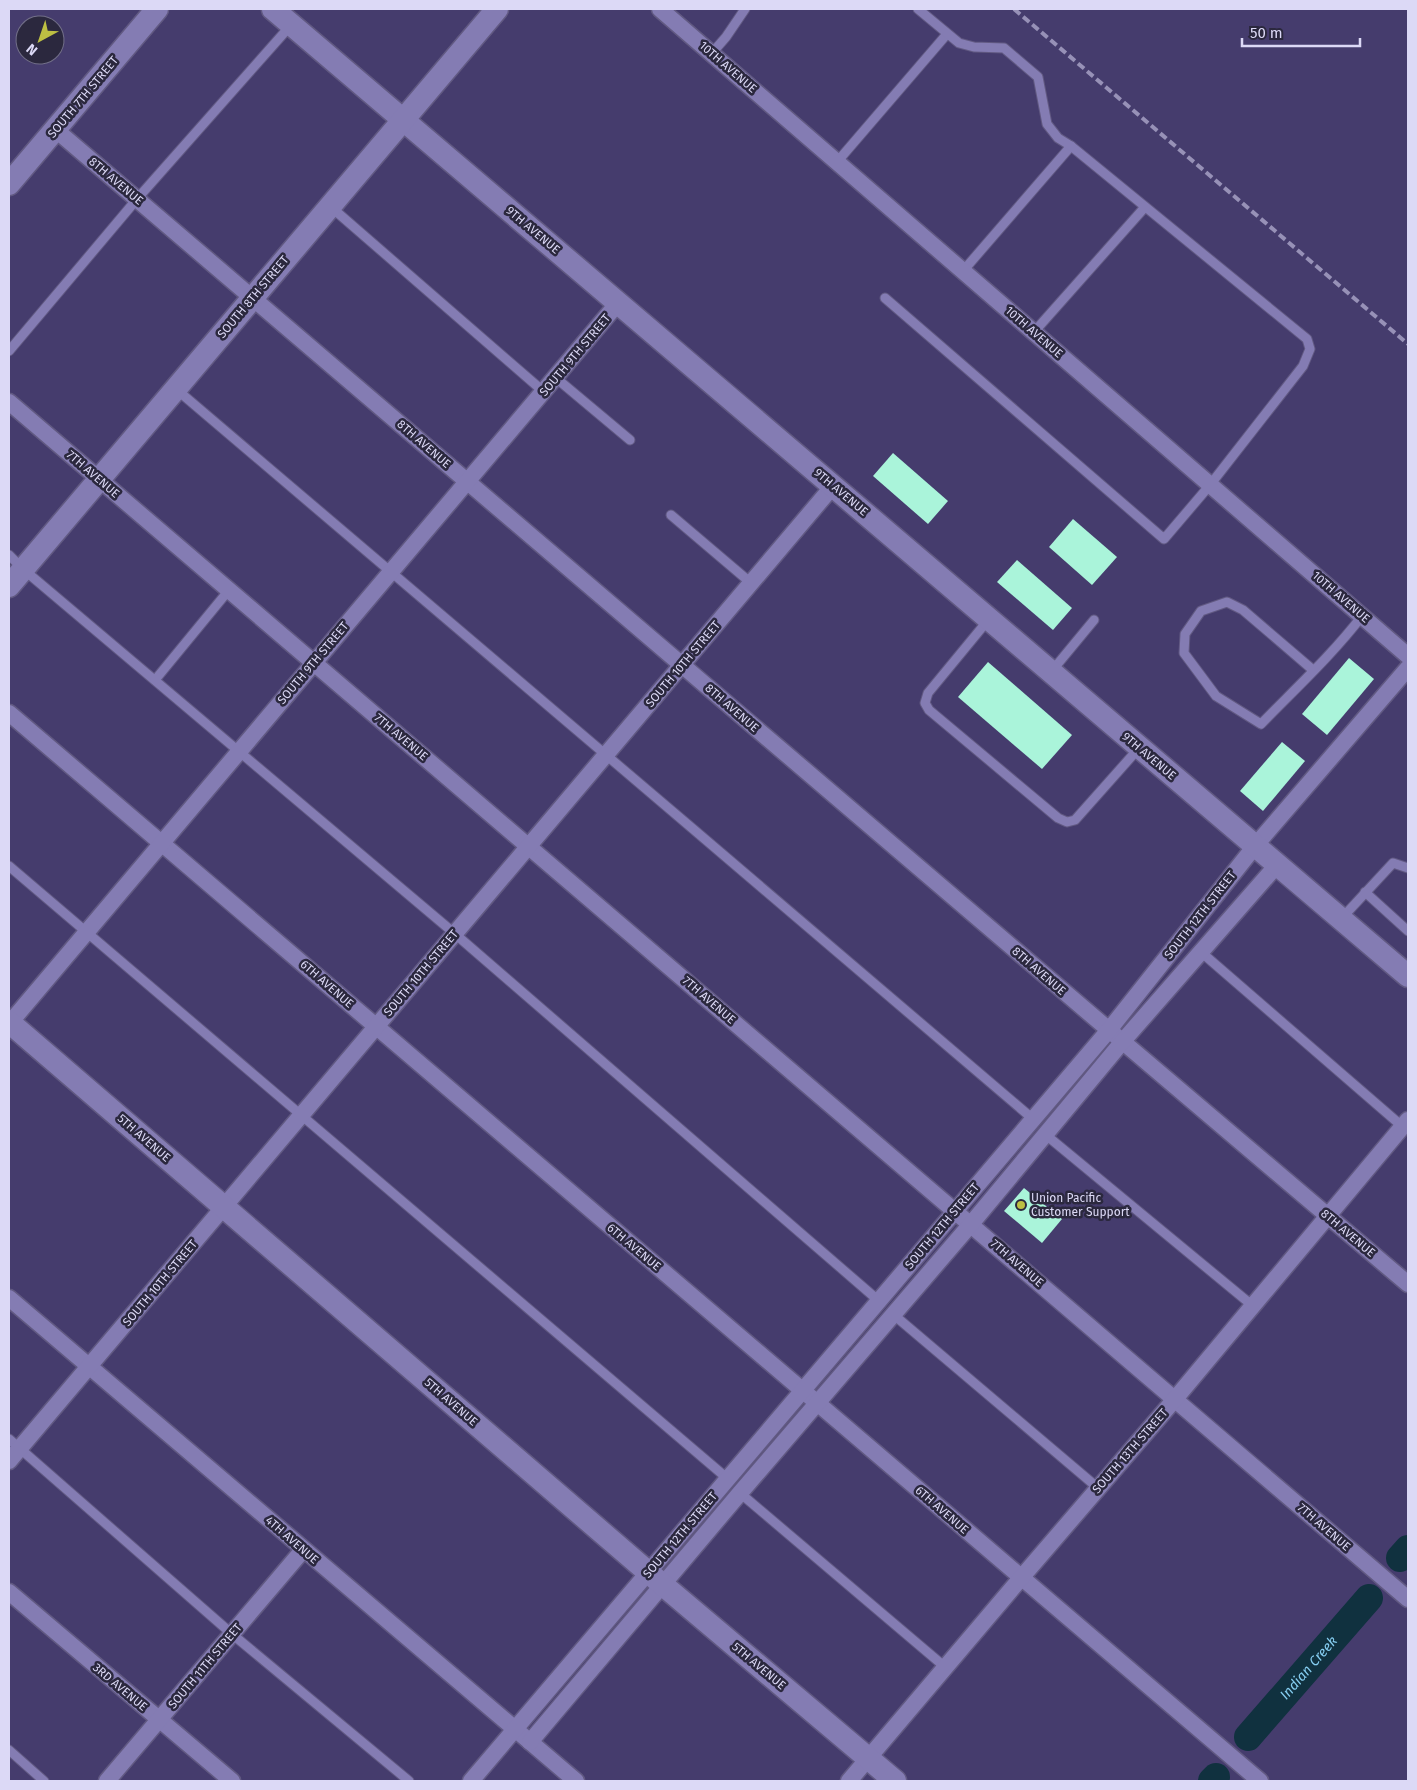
<svg xmlns="http://www.w3.org/2000/svg" width="1417" height="1790" font-family="'Fira Sans',sans-serif">
	<rect width="100%" height="100%" fill="#453c6d"/>
	<g fill="none" stroke-linecap="round" stroke-linejoin="round">
		<!-- river -->
		<g stroke="#10313f" stroke-width="28">
			<polyline points="1400,1558 1408,1549"/>
			<path id="s1" d="M1248,1737L1369,1598"/>
			<polyline points="1212,1781 1216,1777"/>
		</g>
	</g>
	<!-- building -->
	<g fill="#aaf4da">
		<polygon points="893,453 948,501 928,524 873,476"/>
		<polygon points="1073,519 1117,557 1092,585 1049,547"/>
		<polygon points="1017,560 1072,608 1053,630 997,582"/>
		<polygon points="1349,658 1374,679 1327,735 1302,714"/>
		<polygon points="988,662 1072,735 1042,769 958,697"/>
		<polygon points="1282,742 1305,761 1263,811 1240,791"/>
		<polygon points="1024,1188 1062,1219 1042,1243 1004,1211"/>
	</g>
	<g fill="none" stroke-linecap="round" stroke-linejoin="round">
		<!-- lane casing -->
		<g stroke="#615982" stroke-width="11">
			<g id="lane">
				<polyline points="712,53 726,37 745,9"/>
				<polyline points="837,162 947,34"/>
				<polyline points="331,207 544,392"/>
				<polyline points="963,271 1071,146"/>
				<polyline points="885,298 1164,539 1210,485 1303,366 1310,349 1307,339 1071,146 1058,138 1047,124 1038,77 1004,48 974,47 959,43 918,9"/>
				<polyline points="1034,332 1145,207"/>
				<polyline points="9,351 137,199 291,25"/>
				<polyline points="556,378 630,440"/>
				<path d="M176,389C463,631 747,876 1033,1119"/>
				<polyline points="671,515 751,583"/>
				<polyline points="9,555 23,569 454,933 879,1301"/>
				<polyline points="989,619 928,693 925,703 929,710 1058,818 1067,822 1075,820 1139,748"/>
				<path d="M1313,670L1243,610L1227,602L1201,611L1185,634L1184,653L1216,696L1261,724C1295,689 1332,655 1362,616"/>
				<polyline points="1051,672 1094,620"/>
				<polyline points="155,680 229,590"/>
				<polyline points="9,866 728,1479"/>
				<polyline points="1365,892 1408,931"/>
				<polyline points="1341,919 1393,863 1408,868"/>
				<polyline points="1201,952 1403,1127"/>
				<polyline points="1046,1135 1253,1306"/>
				<polyline points="894,1315 1098,1488"/>
				<polyline points="9,1439 232,1634 409,1781"/>
				<polyline points="740,1493 945,1667"/>
				<polyline points="9,1750 44,1781"/>
			</g>
		</g>
		<!-- street casing -->
		<g stroke="#615982" stroke-width="19">
			<g id="street">
				<polyline points="660,9 1408,656"/>
				<polyline points="56,130 1109,1030 1408,1284"/>
				<polyline points="9,402 1408,1599"/>
				<polyline points="9,713 1260,1781"/>
				<polyline points="9,1024 618,303"/>
				<polyline points="9,1298 576,1781"/>
				<polyline points="9,1461 833,486"/>
				<polyline points="9,1592 232,1781"/>
				<polyline points="530,1742 740,1493 971,1224 1123,1041 1277,865"/>
				<polyline points="107,1781 303,1550"/>
				<polyline points="471,1781 1109,1030 1255,846 1408,668"/>
				<polyline points="849,1781 1021,1578 1175,1399 1408,1120"/>
			</g>
		</g>
		<!-- secondary casing -->
		<g stroke="#615982" stroke-width="25">
			<g id="secondary">
				<polyline points="273,9 1408,976"/>
				<polyline points="9,184 157,9"/>
				<polyline points="9,586 497,9"/>
				<polyline points="9,1022 663,1585 895,1781"/>
			</g>
		</g>
		<!-- lane -->
		<use href="#lane" stroke="#847cb3" stroke-width="9"/>
		<!-- street -->
		<use href="#street" stroke="#847cb3" stroke-width="16"/>
		<!-- secondary -->
		<use href="#secondary" stroke="#847cb3" stroke-width="22"/>
		<!-- rail -->
		<polyline stroke="#9791b7" stroke-width="4" stroke-dasharray="8 4" stroke-linecap="butt" points="1014,9 1408,344"/>
	</g>
	<!-- markers -->
	<circle fill="#bdbf43" stroke="#2b283e" stroke-width="2" cx="1021" cy="1205" r="5"/>
	<g text-anchor="middle" stroke-width="5" stroke-linejoin="round" paint-order="stroke">
		<!-- street labels -->
		<g font-size="12" fill="#dcd9f6" stroke="#2b283e">
			<text transform="translate(728 67) rotate(41)" y="4">10TH AVENUE</text>
			<text transform="translate(83 97) rotate(-50)" y="4">SOUTH 7TH STREET</text>
			<text transform="translate(116 181) rotate(40)" y="4">8TH AVENUE</text>
			<text transform="translate(533 230) rotate(40)" y="4">9TH AVENUE</text>
			<text transform="translate(253 297) rotate(-50)" y="4">SOUTH 8TH STREET</text>
			<text transform="translate(1034 332) rotate(41)" y="4">10TH AVENUE</text>
			<text transform="translate(575 355) rotate(-50)" y="4">SOUTH 9TH STREET</text>
			<text transform="translate(424 444) rotate(41)" y="4">8TH AVENUE</text>
			<text transform="translate(93 474) rotate(41)" y="4">7TH AVENUE</text>
			<text transform="translate(841 492) rotate(40)" y="4">9TH AVENUE</text>
			<text transform="translate(1341 597) rotate(41)" y="4">10TH AVENUE</text>
			<text transform="translate(313 663) rotate(-50)" y="4">SOUTH 9TH STREET</text>
			<text transform="translate(683 664) rotate(-50)" y="4">SOUTH 10TH STREET</text>
			<text transform="translate(732 708) rotate(41)" y="4">8TH AVENUE</text>
			<text transform="translate(401 737) rotate(40)" y="4">7TH AVENUE</text>
			<text transform="translate(1149 756) rotate(40)" y="4">9TH AVENUE</text>
			<text transform="translate(1200 915) rotate(-52)" y="4">SOUTH 12TH STREET</text>
			<text transform="translate(1039 971) rotate(41)" y="4">8TH AVENUE</text>
			<text transform="translate(421 973) rotate(-50)" y="4">SOUTH 10TH STREET</text>
			<text transform="translate(327 984) rotate(41)" y="4">6TH AVENUE</text>
			<text transform="translate(709 1000) rotate(41)" y="4">7TH AVENUE</text>
			<text transform="translate(144 1138) rotate(41)" y="4">5TH AVENUE</text>
			<text transform="translate(942 1226) rotate(-50)" y="4">SOUTH 12TH STREET</text>
			<text transform="translate(1348 1233) rotate(40)" y="4">8TH AVENUE</text>
			<text transform="translate(634 1247) rotate(40)" y="4">6TH AVENUE</text>
			<text transform="translate(1017 1263) rotate(41)" y="4">7TH AVENUE</text>
			<text transform="translate(160 1283) rotate(-50)" y="4">SOUTH 10TH STREET</text>
			<text transform="translate(451 1402) rotate(41)" y="4">5TH AVENUE</text>
			<text transform="translate(1130 1451) rotate(-49)" y="4">SOUTH 13TH STREET</text>
			<text transform="translate(942 1510) rotate(41)" y="4">6TH AVENUE</text>
			<text transform="translate(1324 1527) rotate(41)" y="4">7TH AVENUE</text>
			<text transform="translate(680 1535) rotate(-50)" y="4">SOUTH 12TH STREET</text>
			<text transform="translate(292 1540) rotate(41)" y="4">4TH AVENUE</text>
			<text transform="translate(205 1666) rotate(-50)" y="4">SOUTH 11TH STREET</text>
			<text transform="translate(759 1666) rotate(40)" y="4">5TH AVENUE</text>
			<text transform="translate(120 1687) rotate(40)" y="4">3RD AVENUE</text>
		</g>
		<!-- poi labels -->
		<g font-size="12" fill="#dcd9f6" stroke="#2b283e" text-anchor="start">
			<text x="1031" y="1202">Union Pacific<tspan x="1031" dy="14">Customer Support</tspan></text>
		</g>
		<!-- water labels -->
		<g font-size="14" font-style="italic" fill="#85cdf0" stroke="#2b283e">
			<text dy="5" stroke="none"><textPath href="#s1" startOffset="92">Indian Creek</textPath></text>
		</g>
	</g>
	<!-- border -->
	<rect width="1417" height="1790" fill="none" stroke="#dcd9f6" stroke-width="20"/>
	<!-- north arrow -->
	<g transform="translate(40 40) rotate(220)"><circle r="24" fill="#2b283e" stroke="#726f88"/>
	<path d="M0-4L9 19L0 12L-9 19Z" fill="#bdbf43"/>
	<text y="-8" font-size="14" font-weight="bold" text-anchor="middle" fill="#dcd9f6">N</text>
	</g>
	<!-- scale -->
	<path d="M1242 38v8h118v-8" fill="none" stroke="#dcd9f6" stroke-width="2.5"/>
	<text x="1250" y="38" font-size="15" fill="#dcd9f6" stroke="#2b283e" stroke-width="4" paint-order="stroke">50 m</text>
</svg>
